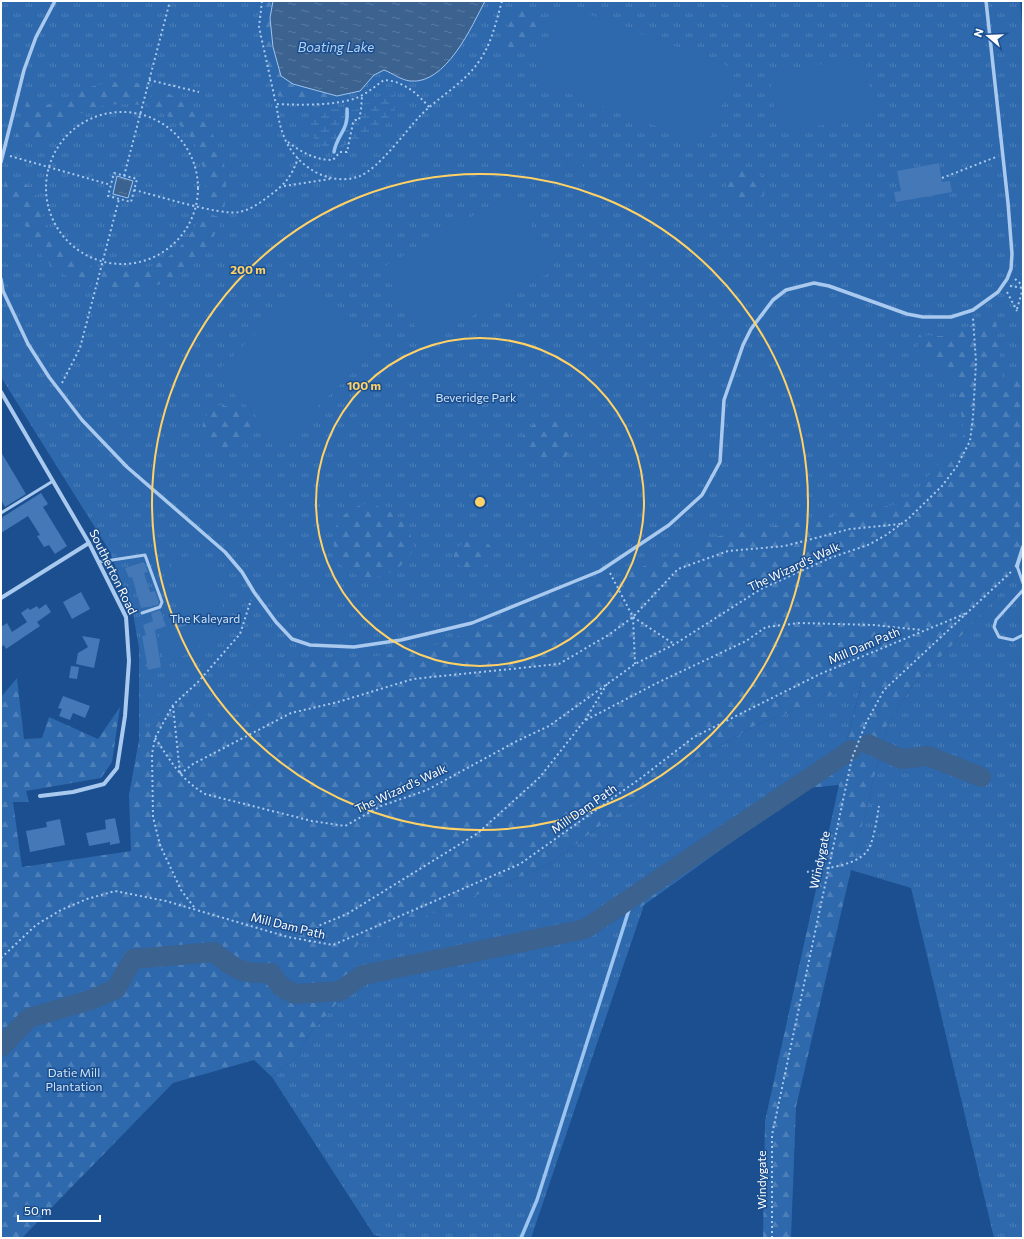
<svg xmlns="http://www.w3.org/2000/svg" width="1024" height="1239" font-family="Commissioner,sans-serif">
	<defs>
		<pattern id="grass-tufts" width="24" height="20" patternUnits="userSpaceOnUse"><rect width="24" height="20" fill="#2e69ad"/><path d="M3 7l-1-3M5 7V3M7 7l1-3M15 17l-1-3M17 17v-4M19 17l1-3" fill="none" stroke="#4d80b9"/></pattern>
		<pattern id="forest-firs" width="22" height="20" patternUnits="userSpaceOnUse"><rect width="22" height="20" fill="#2e69ad"/><path d="M5 1l3.5 6h-7zM16 11l3.5 6h-7z" fill="#4d80b9"/></pattern>
		<pattern id="wetland-marsh" width="20" height="14" patternUnits="userSpaceOnUse"><rect width="20" height="14" fill="#2e69ad"/><path d="M1 5h8M5 5V1M11 12h8M15 12V8" fill="none" stroke="#4d80b9"/></pattern>
		<pattern id="water-ripples" width="26" height="14" patternUnits="userSpaceOnUse"><rect width="26" height="14" fill="#3c6290"/><path d="M2 4q2-2 4 0t4 0M15 11q2-2 4 0t4 0" fill="none" stroke="#597aa1"/></pattern>
	</defs>
	<rect width="100%" height="100%" fill="#1b4f8f"/>
	<!-- grass -->
	<g fill="url(#grass-tufts)">
		<polygon points="1,1 1020,1 1023,34 1023,518 210,903 129,796 139,741 139,648 133,613 109,550 1,377"/>
		<polygon points="1023,565 1023,1238 994,1238 911,888 851,870 887,726 911,687 962,635"/>
		<polygon points="862,682 846,743 658,876 581,925 354,973 356,945 548,865 660,781 754,726"/>
		<polygon points="644,905 531,1238 386,1238 374,1235 272,1077 296,1057 311,1032 339,1001 372,979 581,939"/>
	</g>
	<!-- forest -->
	<g fill="url(#forest-firs)" fill-rule="evenodd">
		<path d="M263,1H273L270,18L293,84L337,96L309,99L279,96C260,60 257,41 263,1Z"/>
		<path d="M542,6C547,21 521,55 506,54C505,42 503,16 517,10C524,7 535,8 542,6Z"/>
		<path d="M108,82L146,83L140,105C118,102 90,105 72,119C63,125 58,135 48,140C39,144 25,140 15,139L27,101C54,110 58,101 82,90C90,86 100,85 108,82Z"/>
		<path d="M153,86C208,110 234,150 224,210L206,204C206,156 195,125 148,106Z"/>
		<path d="M744,169L764,177L767,186C760,207 740,208 726,192L727,181L734,172Z"/>
		<path d="M6,175C15,179 26,182 33,190C38,196 39,206 42,213C52,241 70,258 97,269L90,289C44,267 32,250 17,202L13,198L3,195Z"/>
		<path d="M204,212L222,218C201,275 157,296 98,290L103,270C155,277 180,255 204,212Z"/>
		<path d="M996,316L1002,378L1023,376V565L962,635L911,687L887,726L851,870L796,1107L791,1238H763L765,1121L839,785L807,788L644,905L581,939L372,979L339,1001L311,1032L296,1057L272,1077L254,1060L173,1083L22,1238H1V697L17,678L24,739L42,738L49,717L98,739L120,707L112,762L101,778L26,791L29,802H13L22,867L131,851L129,796L139,741L175,693L219,724L287,686L281,656L351,661L435,645L625,574L714,537L905,503L964,435L957,384L917,351L919,335L942,336ZM862,683L846,743L658,876L581,925L354,972L357,945L548,865L660,781L754,726Z"/>
		<path d="M217,405C233,406 243,412 252,424C246,445 240,453 217,453C198,437 197,420 217,405Z"/>
		<path d="M547,417C558,418 564,421 569,431C584,462 535,481 522,439C528,427 535,422 547,417Z"/>
		<path d="M369,503C394,512 408,519 414,547C402,577 362,589 339,563C336,560 336,555 335,551C328,526 345,507 369,503Z"/>
		<path d="M476,539C480,541 485,541 488,544C499,552 485,568 476,569C470,570 465,568 461,566C456,564 454,561 454,557C454,545 467,542 476,539Z"/>
	</g>
	<!-- wetland -->
	<path fill="url(#wetland-marsh)" d="M388,89L395,92L396,102L394,112L386,121L357,145H340L334,152C329,149 323,147 319,144C310,136 308,123 312,113L328,109L355,110L377,98Z"/>
	<!-- garden -->
	<g fill="#2e69ad">
		<polygon points="712,1 752,1 749,12"/>
		<polygon points="561,4 736,69 707,145 533,80"/>
		<polygon points="865,57 874,117 778,132 769,73"/>
		<circle cx="574" cy="164" r="9"/>
		<polygon points="513,193 556,269 425,343 382,268"/>
		<polygon points="309,281 376,349 282,442 215,374"/>
		<polygon points="204,551 230,629 164,666 159,634 173,617 187,612 170,562"/>
	</g>
	<!-- water -->
	<g fill="url(#water-ripples)" stroke="#9cc4f0">
		<path d="M273,1H485C472,26 446,85 410,81C401,80 392,73 384,70L374,75L360,91L337,96L293,84L281,76L273,47L270,18Z"/>
		<polygon points="117,176 133,181 128,198 113,194"/>
	</g>
	<g fill="none" stroke-linecap="round" stroke-linejoin="round">
		<!-- stream -->
		<g stroke="#9cc4f0" stroke-width="3.5">
			<path d="M334,152C337,134 349,131 347,109"/>
			<polyline points="521,1238 537,1200 633,897"/>
		</g>
		<!-- river -->
		<g stroke="#3c6290" stroke-width="20">
			<polyline points="868,744 901,759 928,756 981,777"/>
			<path d="M1,1047L29,1018L90,1000L116,989L133,959L214,952C236,970 241,974 271,973L281,987L295,994L340,991L363,975L585,929L851,750"/>
		</g>
	</g>
	<!-- building -->
	<g fill="#4478b7">
		<polygon points="939,163 942,182 950,181 952,192 896,202 894,192 901,191 897,171"/>
		<polygon points="1,452 26,494 5,507 1,500"/>
		<polygon points="41,493 48,504 43,507 67,546 55,554 49,545 44,547 37,536 40,535 28,516 1,533 1,518"/>
		<polygon points="144,562 148,572 144,573 150,592 155,591 159,602 158,605 141,608 132,577 129,578 125,568"/>
		<polygon points="81,592 90,609 72,619 63,602"/>
		<polygon points="46,604 51,612 37,622 40,626 6,649 4,645 1,647 1,627 7,623 12,632 27,622 21,613 28,608 30,610 37,606 39,609"/>
		<polygon points="160,610 166,626 155,630 161,667 148,670 142,636 146,635 143,625 153,621 151,613"/>
		<polygon points="185,617 187,625 175,629 173,620"/>
		<polygon points="82,636 100,639 94,668 76,664 78,653 88,647"/>
		<polygon points="71,666 79,667 77,679 69,678"/>
		<polygon points="63,696 90,706 85,718 73,713 70,720 59,716 62,709 58,708"/>
		<polygon points="115,818 120,843 110,845 110,842 89,846 86,833 106,829 105,820"/>
		<polygon points="60,819 65,845 30,852 26,831 47,827 46,822"/>
	</g>
	<g fill="none" stroke-linecap="round" stroke-linejoin="round">
		<!-- path -->
		<g stroke="#a9c9ee" stroke-width="2" stroke-dasharray="2 3" stroke-linecap="butt">
			<polyline points="262,1 259,27 276,104"/>
			<polyline points="149,80 199,92"/>
			<path d="M429,107C417,93 403,81 384,80C375,86 367,94 356,98C336,106 297,105 276,104C278,114 279,124 283,134C293,164 328,188 360,176C379,168 405,132 420,116C438,97 465,83 480,60C492,42 496,22 502,1"/>
			<circle cx="122" cy="188" r="76"/>
			<path d="M288,142C301,152 315,160 333,160L340,152H347L353,123L355,120H359L361,110L362,96"/>
			<polyline points="10,156 111,185"/>
			<polygon points="114,173 137,179 131,202 108,196"/>
			<polyline points="124,176 170,1"/>
			<polyline points="942,178 996,157"/>
			<polyline points="284,186 330,179"/>
			<path d="M134,190C156,195 220,216 239,212C250,210 260,203 269,196C285,184 291,178 298,158"/>
			<polyline points="1015,279 1023,286"/>
			<polyline points="1010,286 1023,288"/>
			<polyline points="1007,292 1017,311"/>
			<polyline points="1017,309 1023,288"/>
			<polyline points="62,383 80,348 119,199"/>
			<polyline points="610,573 633,617 635,664"/>
			<polyline points="633,617 674,644"/>
			<polyline points="173,706 180,773"/>
			<polyline points="586,720 659,682 746,641 766,627 800,623 874,625 922,630"/>
			<path d="M155,738C171,761 180,779 205,794L312,821L345,826L381,806L427,790L517,741L549,726L635,664L675,644L761,589L830,558L868,545L886,535L908,519L942,486L957,466L970,441L973,417L976,362L973,318"/>
			<polyline points="180,774 193,764 291,713 338,702 413,679 559,664 610,634 633,617 678,569 728,551 785,546 850,529 901,524"/>
			<path d="M807,872C824,868 860,866 869,848C874,839 877,818 879,806"/>
			<polyline points="194,907 181,890 160,845 153,817 152,754 155,738 173,705 198,682 240,634 251,600"/>
			<polyline points="309,942 318,926 347,914 478,833 540,777 585,720 607,684"/>
			<polyline points="1,958 36,925 61,910 87,899 115,891 166,901 288,937 333,945 520,864 641,778 694,737 820,674 967,613"/>
			<polyline points="772,1238 772,1135 852,758 866,723 884,690 1012,571"/>
		</g>
		<!-- service -->
		<g stroke="#a9c9ee" stroke-width="3">
			<polyline points="1,513 53,481"/>
			<polyline points="99,562 145,555 162,602 160,607 142,613"/>
			<polyline points="1017,566 1023,583"/>
			<polyline points="1023,590 996,620 994,627 999,637 1013,640 1023,635"/>
		</g>
		<!-- pedestrian -->
		<g stroke="#a9c9ee" stroke-width="3.5">
			<polyline points="1,162 24,70 36,37 55,1"/>
			<polyline points="1,279 3,291 28,344 49,377 82,420 127,467 225,552 242,572 254,592 276,622 292,639 310,645 354,647 401,640 472,623 600,571 669,525 702,495 720,462 724,400 743,345 751,329 773,300 786,290 814,283 829,286 907,314 923,317 951,317 973,310 998,292 1007,279 1011,269 1012,254 1008,203 986,1"/>
		</g>
		<!-- minor -->
		<g stroke="#a9c9ee" stroke-width="4">
			<polyline points="1,392 89,543 126,617 129,661 125,716 117,768 104,784 73,792 40,796"/>
			<polyline points="1017,566 1023,547"/>
			<polyline points="1,598 89,543"/>
		</g>
	</g>
	<!-- distance rings -->
	<g fill="none" stroke="#ffd166" stroke-width="2">
		<circle cx="480" cy="502" r="164"/>
		<circle cx="480" cy="502" r="328"/>
	</g>
	<g text-anchor="middle" stroke-width="3" stroke-linejoin="round" paint-order="stroke">
		<!-- park labels -->
		<g font-size="12" fill="#cfe3fa" stroke="#1b4f8f">
			<text x="476" y="402">Beveridge Park</text>
			<text x="205" y="623">The Kaleyard</text>
			<text x="74" y="1077">Datie Mill<tspan x="74" dy="14">Plantation</tspan></text>
		</g>
		<!-- street labels -->
		<g font-size="12" fill="#fff" stroke="#1b4f8f">
			<text transform="translate(794 567) rotate(-25)" y="4">The Wizard's Walk</text>
			<text transform="translate(113 572) rotate(64)" y="4">Southerton Road</text>
			<text transform="translate(864 646) rotate(-23)" y="4">Mill Dam Path</text>
			<text transform="translate(401 789) rotate(-25)" y="4">The Wizard's Walk</text>
			<text transform="translate(584 809) rotate(-35)" y="4">Mill Dam Path</text>
			<text transform="translate(820 860) rotate(-78)" y="4">Windygate</text>
			<text transform="translate(288 926) rotate(14)" y="4">Mill Dam Path</text>
			<text transform="translate(762 1180) rotate(-90)" y="4">Windygate</text>
		</g>
		<!-- water labels -->
		<g font-size="13" font-style="italic" fill="#b5d3f5" stroke="#1b4f8f">
			<text x="336" y="52">Boating Lake</text>
		</g>
	</g>
	<circle cx="480" cy="502" r="6" fill="#ffd166" stroke="#1b4f8f" stroke-width="2"/>
	<g font-size="12" text-anchor="middle" font-weight="bold" fill="#ffd166" stroke="#1b4f8f" stroke-width="3" stroke-linejoin="round" paint-order="stroke">
		<text x="248" y="274">200 m</text>
		<text x="364" y="390">100 m</text>
	</g>
	<!-- border -->
	<rect width="1024" height="1239" fill="none" stroke="#ffffff" stroke-width="4"/>
	<!-- north arrow -->
	<g transform="translate(988 36) rotate(289)" stroke="#1b4f8f" stroke-width="3" paint-order="stroke">
	<path d="M0-3L7 15L0 10L-7 15Z" fill="#ffffff"/>
	<text y="-6" font-size="11" font-weight="bold" text-anchor="middle" fill="#ffffff">N</text>
	</g>
	<!-- scale -->
	<path d="M18 1215v6h82v-6" fill="none" stroke="#ffffff" stroke-width="2"/>
	<text x="24" y="1215" font-size="12" fill="#ffffff" stroke="#1b4f8f" stroke-width="3" paint-order="stroke">50 m</text>
</svg>
